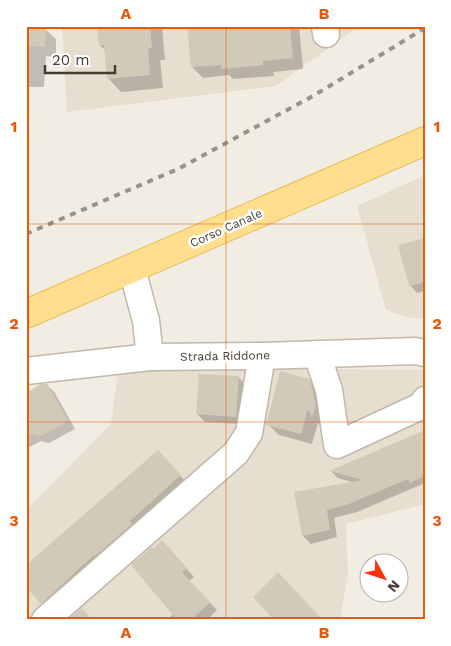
<svg xmlns="http://www.w3.org/2000/svg" width="451" height="646" font-family="'Work Sans',sans-serif">
	<rect width="100%" height="100%" fill="#f2ede2"/>
	<!-- residential -->
	<g fill="#e6dfd0">
		<polygon points="62,26 359,26 276,86 67,112"/>
		<polygon points="425,175 425,318 410,318 386,310 357,206"/>
		<polygon points="247,363 336,369 425,370 425,504 346,524 348,574 340,620 26,620 26,510 111,424 119,366"/>
	</g>
	<!-- shadow -->
	<g fill="#0003">
		<polygon points="26,26 42,26 56,39 56,57 46,56 44,87 26,87"/>
		<polygon points="99,26 162,26 165,60 160,60 163,88 121,92 108,78 105,50 100,45"/>
		<polygon points="189,26 299,26 303,69 273,72 274,76 233,79 229,75 203,78 192,67"/>
		<polygon points="425,239 425,291 417,293 410,285"/>
		<polygon points="238,377 246,385 243,424 205,422 197,414"/>
		<polygon points="309,380 320,391 323,427 318,423 312,444 279,435 268,424"/>
		<polygon points="47,385 55,393 75,429 49,443 41,441 26,449 26,394"/>
		<polygon points="425,431 425,483 357,512 334,518 337,537 311,544 303,536 296,493 355,483 338,478 331,471"/>
		<polygon points="166,460 188,484 49,611 42,603"/>
		<polygon points="153,550 170,550 194,577 189,581 217,610 207,620 167,620 174,613"/>
	</g>
	<!-- building -->
	<g fill="#d3c9b8">
		<polygon points="26,26 46,27 45,47 26,45"/>
		<polygon points="97,26 150,26 152,48 148,48 150,75 107,79 104,45 99,46"/>
		<polygon points="187,26 290,26 293,58 263,61 263,65 221,69 221,65 191,67"/>
		<polygon points="425,238 425,282 409,286 398,245"/>
		<polygon points="280,371 310,379 316,405 312,418 308,409 307,412 301,434 266,425"/>
		<polygon points="199,374 239,376 236,417 196,414"/>
		<polygon points="41,384 47,384 68,421 41,436 26,432 26,393"/>
		<polygon points="425,430 425,476 410,483 408,479 349,504 327,510 330,530 302,536 294,492 363,480 329,471"/>
		<polygon points="158,450 181,475 130,521 132,524 95,556 94,555 41,604 26,587 26,565"/>
		<polygon points="162,540 187,568 182,572 210,602 191,620 177,620 131,565 152,547 153,549"/>
		<polygon points="278,572 323,620 274,620 253,597"/>
		<polygon points="82,608 92,620 68,620"/>
	</g>
	<g fill="none" stroke-linecap="round" stroke-linejoin="round">
		<!-- minor casing -->
		<g stroke="#c0b8a8" stroke-width="29">
			<g id="minor">
				<polyline points="325,26 326,34"/>
				<polyline points="132,269 146,321 150,357"/>
				<polyline points="317,354 329,390 337,445 421,406 425,400"/>
				<polyline points="26,371 150,357 262,356 415,351 425,353"/>
				<polyline points="45,620 236,453 249,433 262,356"/>
			</g>
		</g>
		<!-- major casing -->
		<g stroke="#e6bd5c" stroke-width="30">
			<polyline id="major" points="26,314 425,141"/>
		</g>
		<!-- minor -->
		<use href="#minor" stroke="#fff" stroke-width="26"/>
		<!-- major -->
		<use href="#major" stroke="#ffdf8e" stroke-width="28"/>
		<!-- rail -->
		<polyline stroke="#939393" stroke-width="4" stroke-dasharray="6 6" stroke-linecap="butt" points="26,234 178,169 313,96 425,28"/>
	</g>
	<!-- grid -->
	<path fill="none" stroke="#e8590c" stroke-width="1" stroke-opacity="0.55" d="M226,26V620M26,224H425M26,422H425"/>
	<g text-anchor="middle" stroke-width="5" stroke-linejoin="round" paint-order="stroke">
		<!-- street labels -->
		<g font-size="12" fill="#433d33" stroke="#fff">
			<text transform="translate(226 228) rotate(-24)" y="4">Corso Canale</text>
			<text transform="translate(225 356) rotate(-1)" y="4">Strada Riddone</text>
		</g>
	</g>
	<!-- border -->
	<rect width="451" height="646" fill="none" stroke="#ffffff" stroke-width="55"/>
	<!-- north arrow -->
	<g transform="translate(384 578) rotate(130)"><circle r="24" fill="#ffffff" stroke="#b4b1ad"/>
	<path d="M0-4L9 19L0 12L-9 19Z" fill="#ff310c"/>
	<text y="-8" font-size="14" font-weight="bold" text-anchor="middle" fill="#433d33">N</text>
	</g>
	<!-- scale -->
	<path d="M45 65v8h70v-8" fill="none" stroke="#433d33" stroke-width="2.5"/>
	<text x="52" y="65" font-size="15" fill="#433d33" stroke="#ffffff" stroke-width="4" paint-order="stroke">20 m</text>
	<rect x="28" y="28" width="396" height="590" fill="none" stroke="#e8590c" stroke-width="2"/>
	<g font-size="16" text-anchor="middle" font-weight="bold" fill="#e8590c">
		<text x="126" y="19">A</text>
		<text x="324" y="19">B</text>
		<text x="14" y="132">1</text>
		<text x="437" y="132">1</text>
		<text x="14" y="329">2</text>
		<text x="437" y="329">2</text>
		<text x="14" y="526">3</text>
		<text x="437" y="526">3</text>
		<text x="126" y="638">A</text>
		<text x="324" y="638">B</text>
	</g>
</svg>
